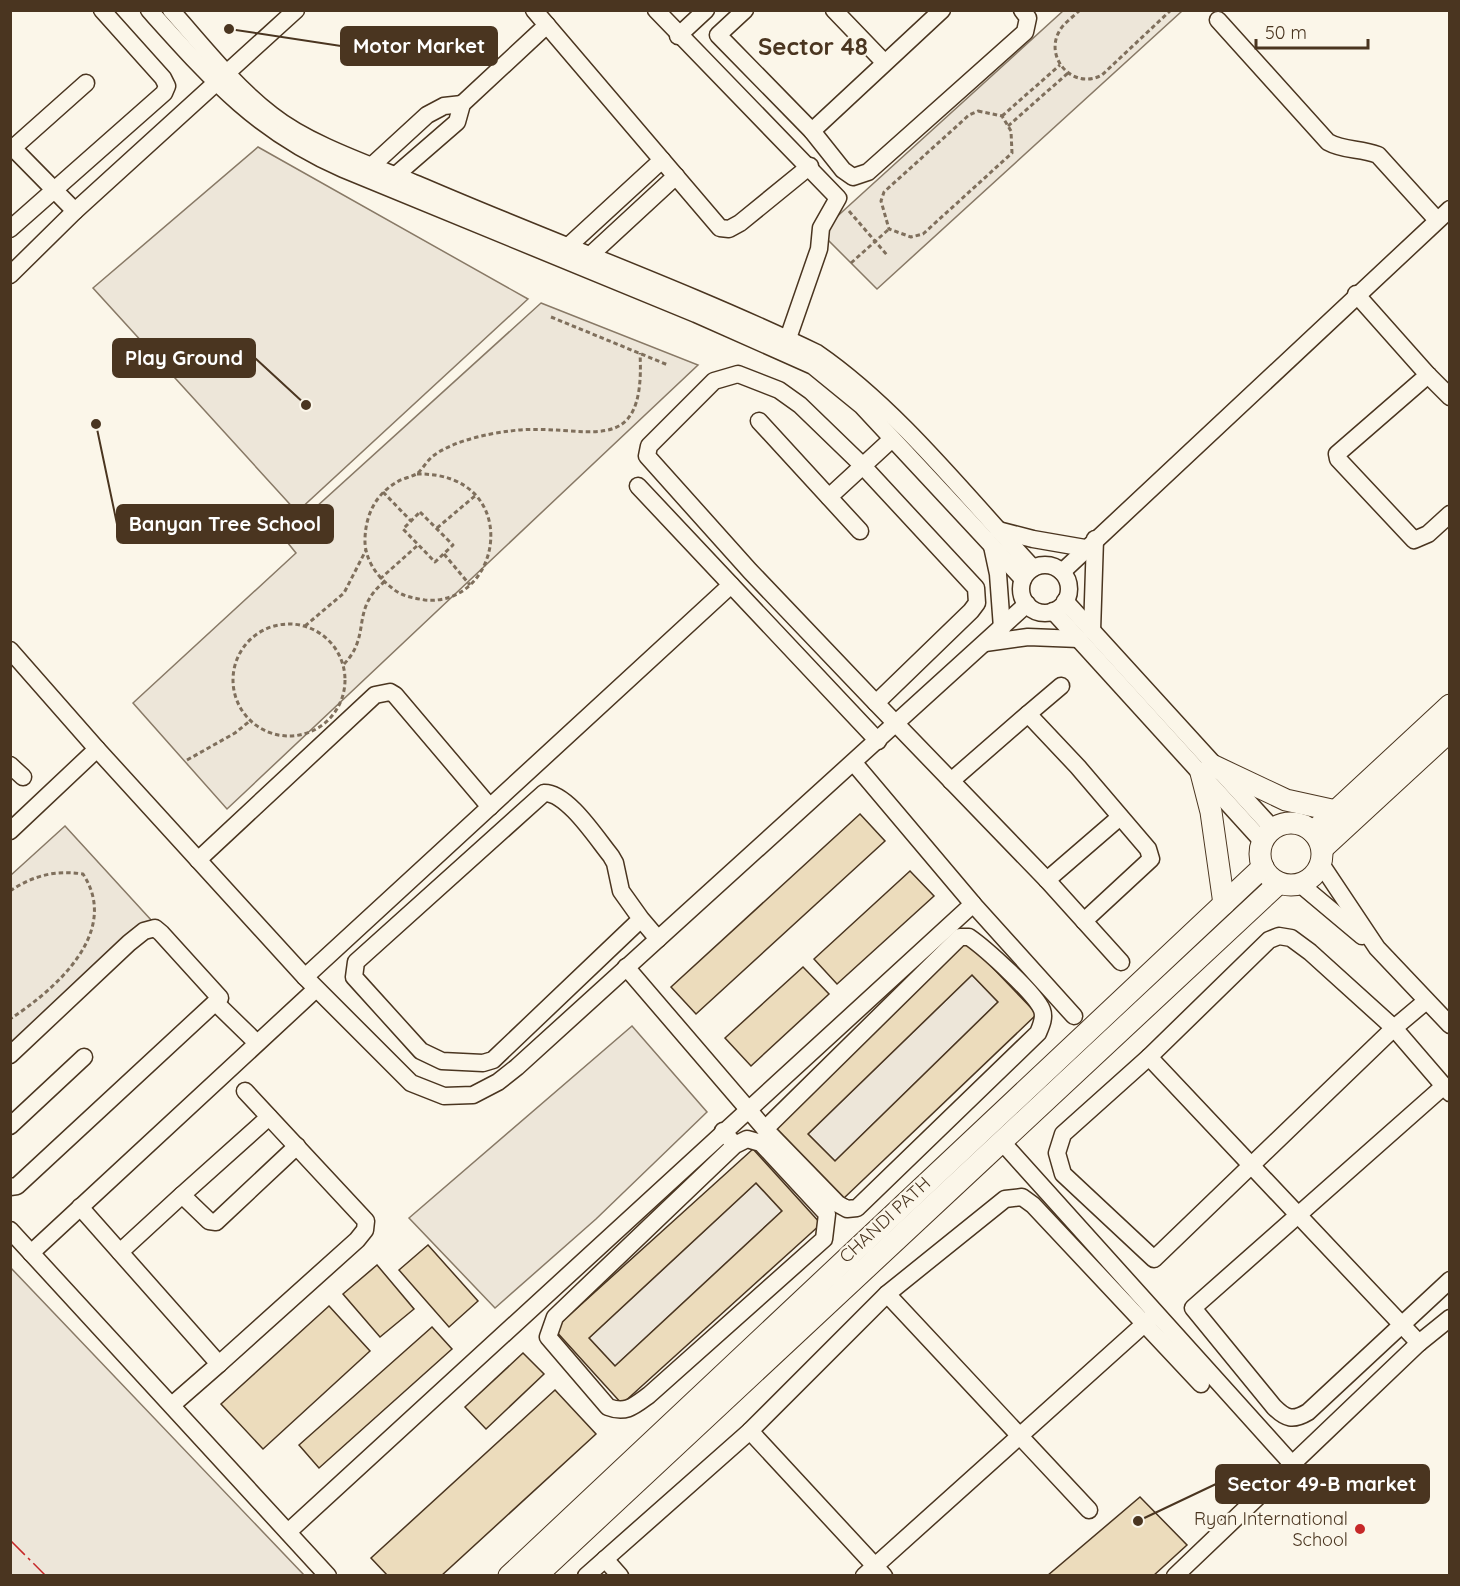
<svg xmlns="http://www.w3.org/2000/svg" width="1460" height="1586" font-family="Quicksand,sans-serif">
	<rect width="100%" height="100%" fill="#fbf6e9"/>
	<!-- green -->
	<g fill="#ede6d9" stroke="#887966" stroke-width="1.5">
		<polygon points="1063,11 1182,11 877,289 820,232"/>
		<polygon points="258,147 528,299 297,512 93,288"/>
		<polygon points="541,303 698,365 227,809 133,703 296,553 283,537"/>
		<polygon points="65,826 152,921 11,1050 11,875"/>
		<polygon points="972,975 998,1002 835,1161 808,1134"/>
		<polygon points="632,1026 707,1112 596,1219 495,1308 409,1218"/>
		<polygon points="756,1183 782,1211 615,1366 589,1338"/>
		<polygon points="10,1267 304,1575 11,1575"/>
	</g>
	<!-- building -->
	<g fill="#ecdcbc" stroke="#4a3520" stroke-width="1.5" fill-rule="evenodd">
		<polygon points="860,814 885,841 696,1014 671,987"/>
		<polygon points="910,871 934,896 837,984 814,959"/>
		<path d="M967,941L1037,1014L843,1199L773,1126ZM972,975L998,1002L835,1161L808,1134Z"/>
		<polygon points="803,967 829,994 751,1066 725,1038"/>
		<path d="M753,1149L821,1224L622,1404L554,1329ZM756,1183L782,1211L615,1366L589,1338Z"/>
		<polygon points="428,1245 478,1301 449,1327 399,1270"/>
		<polygon points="377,1265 414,1309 380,1337 343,1294"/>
		<polygon points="329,1306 370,1351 263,1449 221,1404"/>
		<polygon points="432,1327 452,1349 319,1468 299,1445"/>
		<polygon points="523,1353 544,1374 486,1429 465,1407"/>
		<polygon points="555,1390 596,1434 441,1576 388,1576 371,1558"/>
		<polygon points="1140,1497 1187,1545 1153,1576 1047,1576"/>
	</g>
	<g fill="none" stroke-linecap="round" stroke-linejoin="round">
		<!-- minor casing -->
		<g stroke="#4a3520" stroke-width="19">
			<g id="minor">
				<path d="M149,10C211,79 256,131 343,169L696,314L813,366L862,406L1023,579"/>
				<path d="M171,10C203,46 234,86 272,115C311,146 377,167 424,187C554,243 688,291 817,353C897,408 966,496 1033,568"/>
				<polyline points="534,10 720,228 729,229 740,223 810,166"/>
				<polyline points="656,10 838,198 821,228 819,249 785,347"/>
				<polyline points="745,10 718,35 812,131 843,170 853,177 868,172 1025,32 1028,18 1022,10"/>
				<polyline points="834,10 884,62"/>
				<path d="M1218,20L1328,142C1344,151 1360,148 1378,155L1437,220"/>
				<polyline points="678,36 706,10"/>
				<polyline points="812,131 942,10"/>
				<polyline points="366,171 427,115 444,106 462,104"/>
				<polyline points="389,181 457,122 462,104 547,25"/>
				<polyline points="75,211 13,148 86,83"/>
				<polyline points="10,229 164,93 167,86 163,78 102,10"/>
				<polyline points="562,252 662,160"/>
				<polyline points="584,261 676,176"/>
				<polyline points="10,275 75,211 296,10"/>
				<polyline points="1356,294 1428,375 1337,454 1338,459 1414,540 1428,534 1450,514"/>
				<polygon points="738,374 779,390 800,405 862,465 976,588 977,603 971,611 876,703 750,571 647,456 649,446 714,381"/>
				<polyline points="1428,375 1450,397"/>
				<polyline points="759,421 860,531"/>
				<polyline points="638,486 878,741"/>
				<polyline points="829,497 892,439"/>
				<polyline points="998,530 1033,539 1085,548"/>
				<polyline points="992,546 998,574 1002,628"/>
				<circle cx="1045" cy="589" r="24"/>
				<polyline points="1062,572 1450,209"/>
				<polyline points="1065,601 1273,829"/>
				<polyline points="1053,611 1263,842"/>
				<polyline points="1092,631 1095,539"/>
				<polyline points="985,643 1028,637 1079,639"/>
				<polyline points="10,650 97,749 305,977 411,1083 444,1096 473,1095 498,1082 517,1067 1027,604"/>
				<polyline points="876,703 1047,880 1121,962"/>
				<polyline points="1028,714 1061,686"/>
				<polyline points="854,763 973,904 1074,1016"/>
				<polyline points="10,765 23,777"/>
				<polyline points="951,781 1028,714 1078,767 1148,849 1151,859 1084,921"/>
				<polyline points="10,831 97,749"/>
				<polyline points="198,860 375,695 390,692 395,695 490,807"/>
				<polyline points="1321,864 1377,948 1450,1025"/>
				<polyline points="1047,880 1120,817"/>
				<polyline points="1300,884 1362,936"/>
				<path d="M641,919L621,891L615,863L611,856C597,839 567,792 544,793L356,962L354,977L421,1051L442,1061L483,1063L493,1060L641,919L658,939"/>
				<path d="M960,937H969C985,948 1036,994 1042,1010C1045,1018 1041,1026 1038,1033L857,1208L847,1209L838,1204L765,1129Z"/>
				<polyline points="626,967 765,1129"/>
				<polyline points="305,977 731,585"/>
				<polyline points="1425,1002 1394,1028 1154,1259 1063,1174 1057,1153 1063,1134 1149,1057 1269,940 1279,936 1291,938 1310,952 1394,1028 1450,1093"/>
				<polyline points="217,1004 257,1043"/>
				<polyline points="10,1055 129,943 144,931 155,928 161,933 220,998 17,1186 10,1187"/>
				<polyline points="1149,1057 1419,1343"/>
				<path d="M1444,1086L1193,1308L1274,1407C1286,1419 1293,1421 1308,1412L1450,1280"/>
				<polyline points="269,1117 182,1195 209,1221 216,1222 297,1146"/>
				<polyline points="10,1126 84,1057"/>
				<path d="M723,1131L735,1145L747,1139L761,1143L827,1214L824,1239L649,1395C634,1406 626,1414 608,1407L548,1337L555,1317L735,1145"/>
				<polyline points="1002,1142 1293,1465"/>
				<polyline points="80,1207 219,1364 172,1405"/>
				<polyline points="10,1230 328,1576"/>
				<polyline points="120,1252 182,1195"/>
				<polyline points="31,1253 316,989"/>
				<polyline points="887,1294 1089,1510"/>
				<polyline points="219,1364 357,1240 365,1230 366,1221 245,1091"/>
				<polyline points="288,1532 973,904"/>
				<polyline points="605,1559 620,1576"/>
				<polyline points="586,1576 750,1431"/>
				<polyline points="864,1576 875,1566 750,1431 887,1294 1005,1199 1022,1197 1033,1205 1201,1384"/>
				<polyline points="884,1576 875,1566 1152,1317"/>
				<polyline points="1175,1576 1419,1343 1450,1318"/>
			</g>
		</g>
		<!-- major casing -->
		<g stroke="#4a3520" stroke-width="23">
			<g id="major">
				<polyline points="1214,766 1286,800 1336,811"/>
				<polyline points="1201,773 1211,812 1224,904"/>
				<circle cx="1291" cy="854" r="31"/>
				<polyline points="1313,832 1450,705"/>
				<polyline points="1322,849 1450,731"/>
				<polyline points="509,1576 1263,867"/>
				<polyline points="536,1576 1279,883"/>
			</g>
		</g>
		<!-- path -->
		<g stroke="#7f6f5c" stroke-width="3" stroke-dasharray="4.5 3" stroke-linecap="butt">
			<path d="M1080,10C1074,16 1064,23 1060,30C1043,57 1073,91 1102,75L1171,10"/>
			<polygon points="978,111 1002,116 1011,131 1012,153 923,234 911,237 889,229 881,201 884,192 969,115"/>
			<polyline points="1002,116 1060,65"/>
			<polyline points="1008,126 1068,73"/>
			<polyline points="849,211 887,255"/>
			<polyline points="851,263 889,229"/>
			<polyline points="551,317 668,365"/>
			<path d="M417,474C524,472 504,607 425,600C413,598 401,596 392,588C376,576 364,558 365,538C366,514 376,494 397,482C403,478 412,477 418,473C423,468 427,461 433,456C453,441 486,434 510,431C584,421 646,466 640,353"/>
			<polyline points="383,492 411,521"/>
			<polygon points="420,512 453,545 435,562 403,529"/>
			<polyline points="437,528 476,495"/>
			<polyline points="444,554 470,585"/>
			<polyline points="380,579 418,545"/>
			<circle cx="289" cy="680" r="56"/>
			<polyline points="305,626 344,593 366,550"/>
			<path d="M344,664C372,635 350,610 384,582"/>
			<polyline points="187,760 235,733 251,720"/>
			<path d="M10,891C34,875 56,870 83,874C121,932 56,989 10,1019"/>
		</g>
		<!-- minor -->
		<use href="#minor" stroke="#fbf6e9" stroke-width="16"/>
		<!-- major -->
		<use href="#major" stroke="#fbf6e9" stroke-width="21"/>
		<!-- power -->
		<polyline stroke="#c62828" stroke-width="1.5" stroke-dasharray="21 4.5 3 4.5" stroke-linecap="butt" points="10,1540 46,1576"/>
	</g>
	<!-- markers -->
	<circle fill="#c62828" stroke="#fbf6e9" stroke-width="2" cx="1360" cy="1529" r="6"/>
	<g text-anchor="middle" stroke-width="4.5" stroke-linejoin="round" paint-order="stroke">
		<!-- street labels -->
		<g font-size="18" fill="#4a3520" stroke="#fbf6e9">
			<text transform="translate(885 1220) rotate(-43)" y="6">CHANDI PATH</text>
		</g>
		<!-- poi labels -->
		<g font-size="18" fill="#4a3520" stroke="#fbf6e9" text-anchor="end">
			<text x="1348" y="1525">Ryan International<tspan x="1348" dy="21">School</tspan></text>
		</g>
		<!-- district labels -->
		<g font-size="24" font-weight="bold" fill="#4a3520" stroke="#fbf6e9">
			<text x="813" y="55">Sector 48</text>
		</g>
	</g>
	<!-- callouts -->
	<path fill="none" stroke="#4a3520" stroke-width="2" d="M229 29L341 46M306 405L255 358M96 424L117 524M1138 1521L1216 1484"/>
	<g fill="#4a3520" stroke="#fbf6e9" stroke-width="2">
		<circle cx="229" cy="29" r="6"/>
		<circle cx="306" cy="405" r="6"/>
		<circle cx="96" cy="424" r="6"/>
		<circle cx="1138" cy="1521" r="6"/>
	</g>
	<g fill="#4a3520" stroke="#4a3520" stroke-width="2">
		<rect x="341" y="27" width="156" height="38" rx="6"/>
		<rect x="113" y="339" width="142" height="38" rx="6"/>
		<rect x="117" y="505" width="216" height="38" rx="6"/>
		<rect x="1216" y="1465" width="213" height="38" rx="6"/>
	</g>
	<g font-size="20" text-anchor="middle" font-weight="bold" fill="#fff">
		<text x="419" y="53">Motor Market</text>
		<text x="184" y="365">Play Ground</text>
		<text x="225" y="531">Banyan Tree School</text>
		<text x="1322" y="1491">Sector 49-B market</text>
	</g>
	<!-- border -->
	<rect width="1460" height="1586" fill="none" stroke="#4a3520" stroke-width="24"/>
	<!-- scale -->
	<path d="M1256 39v9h112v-9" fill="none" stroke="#4a3520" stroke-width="3"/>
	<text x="1265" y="39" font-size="18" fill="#4a3520" stroke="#fbf6e9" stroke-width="4.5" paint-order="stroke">50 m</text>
</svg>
